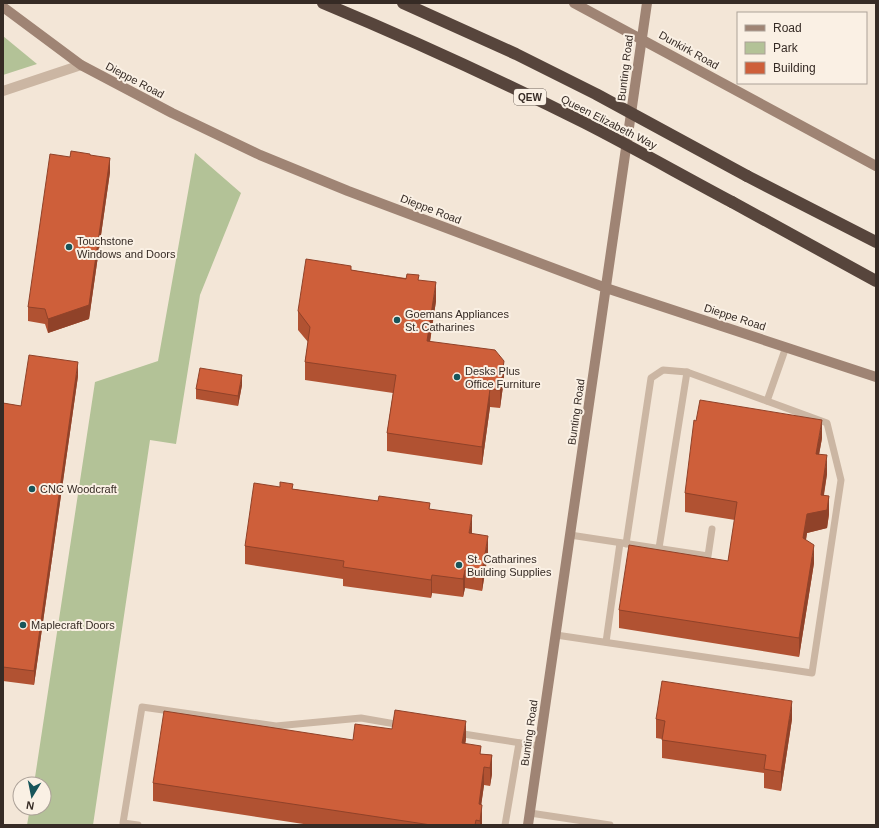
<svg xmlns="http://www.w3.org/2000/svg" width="879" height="828" font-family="Arial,sans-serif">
	<rect width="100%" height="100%" fill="#f3e6d7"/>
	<!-- green -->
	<g fill="#b3c297">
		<polygon points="3,36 37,64 3,75"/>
		<polygon points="195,153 241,193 200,295 176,444 150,440 93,825 27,825 30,808 44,808 44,784 34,784 95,382 158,361"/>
	</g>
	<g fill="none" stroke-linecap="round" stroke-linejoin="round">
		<!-- lane -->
		<g stroke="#cbb6a3" stroke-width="7">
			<polyline points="767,401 786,347"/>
			<polyline points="570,535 708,556 712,529"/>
			<polyline points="626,544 651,378 663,370 687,372"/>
			<polyline points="556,635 812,673 841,480 827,423 687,372 659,548"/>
			<polyline points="606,642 620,543"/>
			<polyline points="457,733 540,746"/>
			<polyline points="530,813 610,825"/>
			<polyline points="138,825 123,823 142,707 276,726 361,718 401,725"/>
			<polyline points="505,825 519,743"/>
		</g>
		<!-- street -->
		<polyline stroke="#cbb6a3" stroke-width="10" points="3,91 81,65"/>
		<!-- secondary -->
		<g stroke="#9f8474" stroke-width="10">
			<polyline points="574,3 876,166"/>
			<polyline points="3,7 81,65 172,113 260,155 348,191 606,288 876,377"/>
			<polyline points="528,825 647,3"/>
		</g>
		<!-- highway -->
		<g stroke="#57453c" stroke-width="12">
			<polyline points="747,176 876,242"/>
			<polyline points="732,202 876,281"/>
		</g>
		<!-- highway-bridge -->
		<g stroke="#57453c" stroke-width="12">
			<path d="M323,3C412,40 499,80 585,123C634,148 683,176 732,202"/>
			<polyline points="403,3 516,54 596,94 747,176"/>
		</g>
	</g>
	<!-- wall -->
	<g fill="#b15232">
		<polygon points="90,155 110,172 89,319 48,333 45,324 28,321 28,307 70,157"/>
		<polygon points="351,270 419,280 436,301 430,342 504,379 500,408 490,407 482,465 387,451 387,433 393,393 305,380 305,362 308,342 298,330 298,311"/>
		<polygon points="78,376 34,685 3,681 3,403 21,406"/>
		<polygon points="242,385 238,406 196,399 196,389"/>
		<polygon points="822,438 819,454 827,474 824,495 829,514 827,528 807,533 806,540 814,563 799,657 619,628 619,610 728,561 735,520 685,512 685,493"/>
		<polygon points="293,489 430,509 472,533 488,554 482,591 465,588 463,597 432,593 431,598 343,586 343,579 245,564 245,546"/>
		<polygon points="656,719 792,719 781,791 764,788 764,773 662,758 662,739 656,738"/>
		<polygon points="392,729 466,739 465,744 481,754 492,755 492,774 490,786 484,785 481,805 482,825 310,825 153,801 153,783 353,740"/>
	</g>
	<!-- shaded-wall -->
	<g fill="#904229">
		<polygon points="110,158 110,172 89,319 48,333 48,319"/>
		<polygon points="436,282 436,301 427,360 427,341"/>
		<polygon points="504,361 504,379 500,408 500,390"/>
		<polygon points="78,362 78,376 34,685 34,671"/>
		<polygon points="242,375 242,385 238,406 238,396"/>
		<polygon points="490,389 490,407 482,465 482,447"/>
		<polygon points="822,420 822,438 816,472 816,454"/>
		<polygon points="827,455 827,474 821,511 829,496 829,514 827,528 807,533 803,557 803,538 807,514 821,495"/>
		<polygon points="472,515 472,534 469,533"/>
		<polygon points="488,536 488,554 482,591 482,572"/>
		<polygon points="814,545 814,563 799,657 799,638"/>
		<polygon points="465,570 465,588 463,597 463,579"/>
		<polygon points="432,575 432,593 431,598 431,580"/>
		<polygon points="792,701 792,719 781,791 781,772"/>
		<polygon points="466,721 466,739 462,762 462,743"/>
		<polygon points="492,755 492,774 490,786 490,768"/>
		<polygon points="484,767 484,785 479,821 479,804"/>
		<polygon points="482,805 482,825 480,825 480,821"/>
	</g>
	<!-- building -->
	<g fill="#ce5f3a" stroke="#904229">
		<polygon points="71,151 90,154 90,155 110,158 89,305 48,319 45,309 28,307 50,154 70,157"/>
		<polygon points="306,259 351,266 351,270 406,279 407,274 419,275 418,280 436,282 427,341 495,350 504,361 500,390 490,389 482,447 387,433 396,375 305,362 310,327 298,311"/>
		<polygon points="29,355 78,362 34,671 3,667 3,403 21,406"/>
		<polygon points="200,368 242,375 238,396 196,389"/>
		<polygon points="700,400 822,420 816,454 827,455 821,495 829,496 827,510 807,514 803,538 814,545 799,638 619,610 629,545 728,561 737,502 685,493 694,420 696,421"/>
		<polygon points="280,482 293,484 292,489 378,501 379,496 430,503 429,509 472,515 469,533 488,536 482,572 465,570 463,579 432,575 431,580 343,567 344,561 245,546 254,483 280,487"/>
		<polygon points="662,681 792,701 781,772 764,769 766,755 662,740 665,721 656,719"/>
		<polygon points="395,710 466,721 462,743 481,746 480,754 492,755 490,768 484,767 479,804 482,805 480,821 476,820 475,825 431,825 153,783 164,711 353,740 355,724 392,729"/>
	</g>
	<!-- markers -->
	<g fill="#18555a" stroke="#faf0e4" stroke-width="1.5">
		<circle cx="69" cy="247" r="4"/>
		<circle cx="397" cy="320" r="4"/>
		<circle cx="457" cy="377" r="4"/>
		<circle cx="32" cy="489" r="4"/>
		<circle cx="459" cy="565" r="4"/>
		<circle cx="23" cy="625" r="4"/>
	</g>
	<g text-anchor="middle" stroke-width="4" stroke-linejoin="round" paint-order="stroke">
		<!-- shield labels -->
		<rect fill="#faf0e4" stroke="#71665e" stroke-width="1" x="514" y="89" width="32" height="16" rx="3"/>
		<g font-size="10" font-weight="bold" fill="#362b25">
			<text x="530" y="101">QEW</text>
		</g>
		<!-- street labels -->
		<g font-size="11" fill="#362b25" stroke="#faf0e4">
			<text transform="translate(689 50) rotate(29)" y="4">Dunkirk Road</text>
			<text transform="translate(625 68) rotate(-83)" y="4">Bunting Road</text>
			<text transform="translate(135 80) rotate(28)" y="4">Dieppe Road</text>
			<text transform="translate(609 122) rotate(27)" y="4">Queen Elizabeth Way</text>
			<text transform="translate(431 209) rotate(21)" y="4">Dieppe Road</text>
			<text transform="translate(735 317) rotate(18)" y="4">Dieppe Road</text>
			<text transform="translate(576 412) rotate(-82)" y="4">Bunting Road</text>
			<text transform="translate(529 733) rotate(-82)" y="4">Bunting Road</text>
		</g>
		<!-- poi labels -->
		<g font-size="11" fill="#362b25" stroke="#faf0e4" text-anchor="start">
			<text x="77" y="245">Touchstone<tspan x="77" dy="13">Windows and Doors</tspan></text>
			<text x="405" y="318">Goemans Appliances<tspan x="405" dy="13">St. Catharines</tspan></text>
			<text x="465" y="375">Desks Plus<tspan x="465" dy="13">Office Furniture</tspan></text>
			<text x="40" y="493">CNC Woodcraft</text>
			<text x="467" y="563">St. Catharines<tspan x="467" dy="13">Building Supplies</tspan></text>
			<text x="31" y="629">Maplecraft Doors</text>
		</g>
	</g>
	<!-- border -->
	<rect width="879" height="828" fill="none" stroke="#362b25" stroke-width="8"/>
	<!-- legend -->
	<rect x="737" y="12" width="130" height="72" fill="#faf0e4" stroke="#aca198"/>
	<rect x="745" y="25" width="20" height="6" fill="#9f8474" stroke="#aca198"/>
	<text x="773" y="32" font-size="12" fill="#362b25">Road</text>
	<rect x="745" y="42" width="20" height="12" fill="#b3c297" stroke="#aca198"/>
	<text x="773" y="52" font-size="12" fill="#362b25">Park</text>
	<rect x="745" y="62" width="20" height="12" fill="#ce5f3a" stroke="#aca198"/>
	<text x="773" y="72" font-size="12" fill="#362b25">Building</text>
	<!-- north arrow -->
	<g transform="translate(32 796) rotate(190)"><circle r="19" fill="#faf0e4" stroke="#aca198"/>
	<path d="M0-3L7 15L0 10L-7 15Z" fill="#18555a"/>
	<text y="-6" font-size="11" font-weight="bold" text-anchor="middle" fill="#362b25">N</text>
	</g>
</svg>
